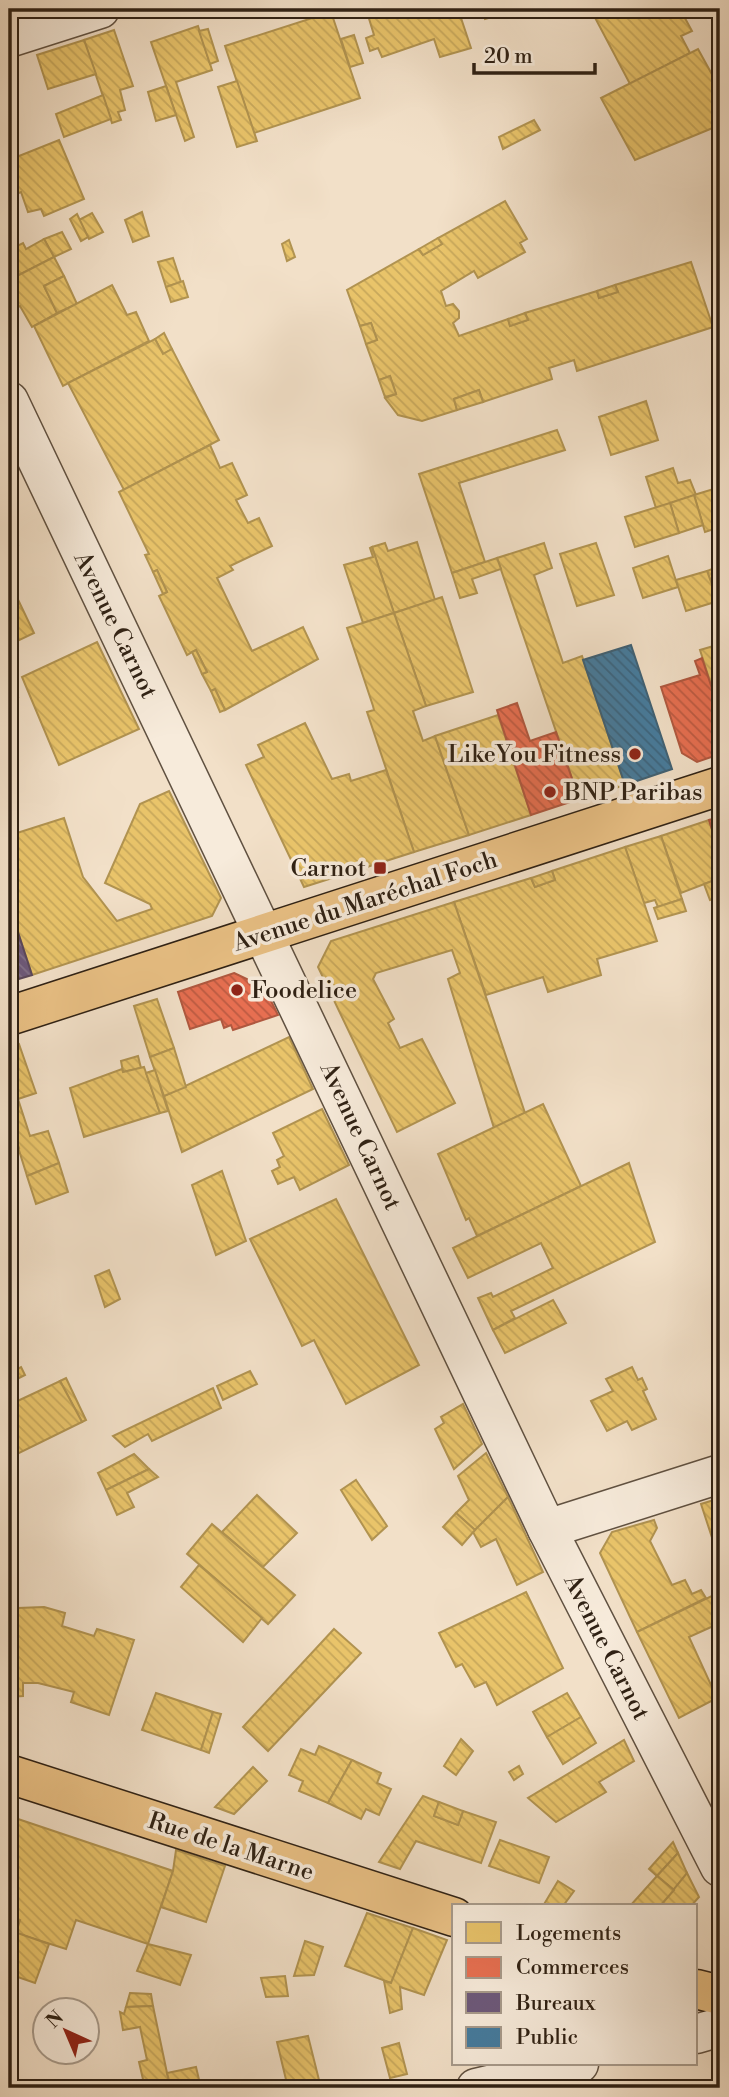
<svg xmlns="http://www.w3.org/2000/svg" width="729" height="2097" font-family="'Libre Bodoni',serif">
	<defs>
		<pattern id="homes-back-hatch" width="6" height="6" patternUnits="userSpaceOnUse" patternTransform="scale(1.75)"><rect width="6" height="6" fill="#e9c46a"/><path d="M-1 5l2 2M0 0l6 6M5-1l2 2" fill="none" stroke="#c8a85b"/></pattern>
		<pattern id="shops-back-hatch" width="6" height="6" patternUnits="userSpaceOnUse" patternTransform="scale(1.75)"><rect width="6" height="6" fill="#e76f51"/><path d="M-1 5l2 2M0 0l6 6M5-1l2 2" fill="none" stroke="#bc5b42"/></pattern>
		<pattern id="offices-back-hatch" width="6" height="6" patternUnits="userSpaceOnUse" patternTransform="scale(1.75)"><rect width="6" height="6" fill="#6d597a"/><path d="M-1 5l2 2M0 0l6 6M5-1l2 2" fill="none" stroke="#82728a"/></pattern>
		<pattern id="public-back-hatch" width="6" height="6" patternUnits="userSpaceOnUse" patternTransform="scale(1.75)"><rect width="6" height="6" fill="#457b9d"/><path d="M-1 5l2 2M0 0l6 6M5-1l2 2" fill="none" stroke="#3a647f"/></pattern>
	</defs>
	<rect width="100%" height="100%" fill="#f2e0c8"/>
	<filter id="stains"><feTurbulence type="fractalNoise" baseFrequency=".00286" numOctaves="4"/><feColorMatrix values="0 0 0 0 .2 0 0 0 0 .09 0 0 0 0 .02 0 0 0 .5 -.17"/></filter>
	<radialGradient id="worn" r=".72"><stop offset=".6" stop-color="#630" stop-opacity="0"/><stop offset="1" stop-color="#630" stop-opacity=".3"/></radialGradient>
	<!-- homes -->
	<g fill="url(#homes-back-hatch)" stroke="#b19350" stroke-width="2">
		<polygon points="375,9 458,9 471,48 440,57 434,39 382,57 378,48 370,51 366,38 374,35 367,12"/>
		<polygon points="482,9 500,9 502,14 485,19"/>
		<polygon points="598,9 680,9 692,31 681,36 690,53 630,84 592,12"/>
		<polygon points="331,12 360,98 254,133 225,46"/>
		<polygon points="198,26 212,70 176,82 194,137 185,141 151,42"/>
		<polygon points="208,29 218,61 210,64 199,31"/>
		<polygon points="114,30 133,86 120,90 125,110 118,112 121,120 112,123 84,40"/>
		<polygon points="354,35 363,63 350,67 341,39"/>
		<polygon points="84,40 96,74 48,89 37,55"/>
		<polygon points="698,49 720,89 720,125 635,160 601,98"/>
		<polygon points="237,81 257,141 237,147 218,87"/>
		<polygon points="166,86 176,115 156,121 148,92"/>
		<polygon points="103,95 111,119 64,137 56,114"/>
		<polygon points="534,120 540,130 503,149 499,137"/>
		<polygon points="59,140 84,199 44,216 41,209 28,212 21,192 9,197 9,160"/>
		<polygon points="505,201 527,239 520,243 525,252 478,278 474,271 441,291 446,306 453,304 459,311 459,318 453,323 459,336 508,319 510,326 528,320 525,313 597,291 599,298 618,292 615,285 691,262 713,327 577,371 574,360 549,368 552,379 483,402 479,390 454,399 457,410 422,421 398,415 385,398 396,394 390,376 379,380 366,344 377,340 371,323 360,326 347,290 419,249 423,255 442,244 438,238"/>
		<polygon points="142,212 149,236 133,242 125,220"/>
		<polygon points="92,213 103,232 89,239 79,220"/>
		<polygon points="77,214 88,237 81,241 70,219"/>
		<polygon points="62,232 71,249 54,257 44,239"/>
		<polygon points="438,238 442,244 423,255 419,249"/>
		<polygon points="44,239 54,257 9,280 9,250 23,243 26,249"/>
		<polygon points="289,240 295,257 287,261 282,244"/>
		<polygon points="54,257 64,276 44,286 57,313 32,327 20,306 9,311 9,280"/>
		<polygon points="173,258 181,282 166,287 158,262"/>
		<polygon points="64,276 77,304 57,313 44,286"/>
		<polygon points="183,281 188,297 171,302 166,287"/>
		<polygon points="112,285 127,315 136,312 149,341 63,386 34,326"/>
		<polygon points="615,285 618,292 599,298 597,291"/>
		<polygon points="525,313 528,320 510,326 508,319"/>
		<polygon points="371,323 377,340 366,344 360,326"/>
		<polygon points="164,333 172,349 163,354 155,339"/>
		<polygon points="155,339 163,354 172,349 219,440 124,490 68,383"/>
		<polygon points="390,376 396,394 385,397 379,380"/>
		<polygon points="479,390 483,402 457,410 454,399"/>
		<polygon points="646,401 658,440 611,455 599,417"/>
		<polygon points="557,430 565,450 459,483 485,562 452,573 419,474"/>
		<polygon points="210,445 220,468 232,463 247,495 236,500 248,523 259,518 272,546 230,566 233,570 217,578 252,651 303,627 318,659 225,710 215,689 211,691 202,674 207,672 196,650 187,655 159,596 167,592 157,570 153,572 145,555 149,554 119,492"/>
		<polygon points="673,468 678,483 690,480 696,495 656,508 646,477"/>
		<polygon points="720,487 720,527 705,532 694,495"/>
		<polygon points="694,495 703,525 679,533 670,503"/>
		<polygon points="670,503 679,533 635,547 625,517"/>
		<polygon points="9,527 18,545 9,550"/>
		<polygon points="417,542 435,600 394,613 372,547 385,543 388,551"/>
		<polygon points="544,543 552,568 534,575 563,663 582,656 625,785 579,799 497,558"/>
		<polygon points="596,543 614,595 577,606 560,554"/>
		<polygon points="372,547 394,613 363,623 344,565 373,557 370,548"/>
		<polygon points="668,556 678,587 643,598 633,568"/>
		<polygon points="497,558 501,569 472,579 477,593 460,598 452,573"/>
		<polygon points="717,567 720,577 720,600 718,601 707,571"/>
		<polygon points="157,570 167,592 163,594 153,572"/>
		<polygon points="707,571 718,601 686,611 676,580"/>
		<polygon points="12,587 34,633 9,645 9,588"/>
		<polygon points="442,597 473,692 426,706 394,613"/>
		<polygon points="394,613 426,706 413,711 423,741 435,736 469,835 414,852 367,712 374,710 373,706 347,628"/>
		<polygon points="97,642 139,729 59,765 22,677"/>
		<polygon points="720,644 720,713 700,650"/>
		<polygon points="196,650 207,672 202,674 192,652"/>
		<polygon points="10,683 18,697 9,702 9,684"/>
		<polygon points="215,689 225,710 220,712 211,691"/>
		<polygon points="498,715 531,815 469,835 435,736"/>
		<polygon points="305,723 332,779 349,774 351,781 386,770 414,852 304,887 246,765 264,757 258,745"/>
		<polygon points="169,791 221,898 212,916 32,975 9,904 9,808 17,833 64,818 83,877 117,921 152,909 150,904 105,883 140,804"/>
		<polygon points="709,820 720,855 720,878 681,893 661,836"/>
		<polygon points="661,836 682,899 658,907 655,900 644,903 625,847"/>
		<polygon points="625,847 657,941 597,959 601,975 548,992 543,977 486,995 454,902 531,878 535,887 555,880 552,871"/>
		<polygon points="552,871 555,880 535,887 531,878"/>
		<polygon points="720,878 720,897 710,900 704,884"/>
		<polygon points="682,899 686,911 658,919 654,908"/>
		<polygon points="454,902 525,1113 494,1128 448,979 460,973 452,950 376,973 373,979 394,1019 388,1023 400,1048 422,1039 455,1103 397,1132 318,967 331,941"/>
		<polygon points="157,999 174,1048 150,1057 134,1006"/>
		<polygon points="289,1037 313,1089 182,1152 164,1096"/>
		<polygon points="19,1044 36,1093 18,1099 30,1136 48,1131 59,1163 27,1176 9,1118 9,1047"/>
		<polygon points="174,1048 186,1087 164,1096 150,1057"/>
		<polygon points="138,1056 141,1068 123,1072 121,1061"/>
		<polygon points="144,1067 160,1113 84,1137 70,1088 122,1069 123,1072"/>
		<polygon points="155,1070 168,1111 160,1113 146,1073"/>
		<polygon points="543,1104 581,1186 477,1236 469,1218 466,1220 438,1154"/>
		<polygon points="322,1109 349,1165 300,1190 294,1177 278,1184 272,1171 280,1167 277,1160 284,1156 273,1133"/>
		<polygon points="15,1136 19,1148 9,1151 9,1138"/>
		<polygon points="59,1163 68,1192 36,1204 27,1176"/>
		<polygon points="629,1163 655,1242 511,1311 515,1318 493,1330 478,1298 491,1293 493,1297 553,1268 541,1243 468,1278 453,1248"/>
		<polygon points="222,1171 246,1241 216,1255 192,1185"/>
		<polygon points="336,1199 419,1365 346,1404 314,1340 302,1346 250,1239"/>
		<polygon points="109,1270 120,1299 105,1307 95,1276"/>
		<polygon points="553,1300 566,1323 505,1353 493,1330"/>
		<polygon points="21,1367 25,1375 13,1381 10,1373"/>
		<polygon points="632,1367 638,1380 642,1378 647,1389 643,1391 656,1419 632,1430 627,1421 607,1431 591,1401 613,1391 606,1379"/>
		<polygon points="250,1371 257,1384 223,1400 217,1386"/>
		<polygon points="66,1378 86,1420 82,1422 60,1381"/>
		<polygon points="60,1381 82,1422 9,1458 9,1405"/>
		<polygon points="213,1388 221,1408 152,1441 148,1434 125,1447 113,1436"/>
		<polygon points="463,1404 482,1444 454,1469 435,1429 444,1423 441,1417"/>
		<polygon points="486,1453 508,1497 475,1530 456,1513 469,1500 458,1476"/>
		<polygon points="134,1454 149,1469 106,1490 98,1473"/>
		<polygon points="149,1469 158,1477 127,1493 134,1507 117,1515 106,1490"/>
		<polygon points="356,1480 387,1526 372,1540 341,1490"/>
		<polygon points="257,1495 297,1533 263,1567 222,1532"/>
		<polygon points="508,1497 543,1572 517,1585 496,1539 481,1547 473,1532"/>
		<polygon points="720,1498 720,1562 701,1504"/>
		<polygon points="456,1513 475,1530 462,1545 443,1527"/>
		<polygon points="654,1520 657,1528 650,1541 672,1585 685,1580 692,1594 701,1590 706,1598 637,1632 600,1553 612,1532"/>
		<polygon points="212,1524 295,1595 268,1624 187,1554"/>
		<polygon points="199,1565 262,1618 243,1642 181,1587"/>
		<polygon points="526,1592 563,1668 497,1705 486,1682 475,1687 462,1664 456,1667 439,1633"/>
		<polygon points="720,1592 720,1623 689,1637 717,1698 679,1718 637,1632"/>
		<polygon points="44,1607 65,1613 62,1626 94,1636 97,1629 134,1640 109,1715 71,1702 74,1692 38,1683 23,1683 23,1696 9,1697 9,1616 18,1616 18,1608"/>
		<polygon points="334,1629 361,1653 268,1751 243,1727"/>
		<polygon points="156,1693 213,1712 201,1750 142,1730"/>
		<polygon points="567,1693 581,1717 547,1737 533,1712"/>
		<polygon points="213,1712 221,1714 209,1753 201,1750"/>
		<polygon points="581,1717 596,1743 563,1764 547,1737"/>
		<polygon points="461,1739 473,1751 456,1775 444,1766"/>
		<polygon points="624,1740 634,1761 599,1782 606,1792 556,1822 528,1798"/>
		<polygon points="319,1746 352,1760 328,1803 299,1791 303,1781 289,1775 301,1749 315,1755"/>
		<polygon points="352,1760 381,1773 377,1783 391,1789 379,1815 366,1809 361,1819 328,1803"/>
		<polygon points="519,1766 523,1774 514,1780 509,1772"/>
		<polygon points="253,1767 267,1781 234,1814 215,1807"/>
		<polygon points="423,1796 439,1802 434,1816 458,1825 463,1811 496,1822 481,1863 416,1841 400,1869 379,1862"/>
		<polygon points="439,1802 463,1811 458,1825 434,1816"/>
		<polygon points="9,1816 173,1871 148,1944 76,1920 66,1949 16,1933 20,1920 9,1916"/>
		<polygon points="500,1840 549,1857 539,1883 489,1866"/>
		<polygon points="673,1842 678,1853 657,1876 649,1869"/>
		<polygon points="176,1850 225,1866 206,1922 161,1907 173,1871"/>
		<polygon points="678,1853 687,1873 674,1890 657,1876"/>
		<polygon points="687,1873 699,1897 691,1906 660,1906"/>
		<polygon points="657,1876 674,1890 660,1906 630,1906"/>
		<polygon points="558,1881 574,1891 563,1906 543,1906"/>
		<polygon points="367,1913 413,1928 391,1983 345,1966"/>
		<polygon points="413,1928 447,1940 424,1995 400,1987 402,2009 390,2013 384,1981 391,1983"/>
		<polygon points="9,1930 49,1944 35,1983 9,1974"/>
		<polygon points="305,1941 323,1947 314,1975 294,1976"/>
		<polygon points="148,1944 191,1955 180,1985 137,1971"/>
		<polygon points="285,1976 288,1996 266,1997 261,1978"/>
		<polygon points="130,1993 151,1994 153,2006 126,2007"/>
		<polygon points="153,2006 167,2073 171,2088 145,2088 139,2062 147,2060 140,2027 123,2030 120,2012 124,2014 126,2007"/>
		<polygon points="308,2036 321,2088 288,2088 277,2042"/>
		<polygon points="399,2043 407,2074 390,2078 382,2048"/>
		<polygon points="196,2067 201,2088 171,2088 167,2073"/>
	</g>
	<!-- shops -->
	<g fill="url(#shops-back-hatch)" stroke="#b0583f" stroke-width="2">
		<polygon points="702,658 720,713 720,754 697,762 682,753 661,687 700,675 695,661"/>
		<polygon points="517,703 530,741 556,732 579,799 531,815 497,710"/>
		<polygon points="720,817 720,855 709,820"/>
		<polygon points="234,973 264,987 278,1015 233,1030 231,1025 224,1028 221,1019 190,1029 178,992"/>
	</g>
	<!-- offices -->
	<polygon fill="url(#offices-back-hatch)" stroke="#5a485b" stroke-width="2" points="11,911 32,975 9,982 9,912"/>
	<!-- public -->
	<polygon fill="url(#public-back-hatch)" stroke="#3e6074" stroke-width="2" points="631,645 672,769 625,785 583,660"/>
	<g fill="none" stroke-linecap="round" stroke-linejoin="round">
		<!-- minor casing -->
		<g stroke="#605141" stroke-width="41">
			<g id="minor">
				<polyline points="9,38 100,9"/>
				<polyline points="9,401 547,1529 720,1867"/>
				<polyline points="547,1529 720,1474"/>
				<polyline points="696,2034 720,2027"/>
				<polyline points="476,2088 579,2064"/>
			</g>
		</g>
		<!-- major casing -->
		<g stroke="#2f2114" stroke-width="41">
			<g id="major">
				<polyline points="9,1016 720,786"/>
				<polyline points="9,1774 454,1917"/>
				<polyline points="696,1989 720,1995"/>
			</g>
		</g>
		<!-- minor -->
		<use href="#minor" stroke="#f7ebdb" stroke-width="38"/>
		<!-- major -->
		<use href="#major" stroke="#e9c084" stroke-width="38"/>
	</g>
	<!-- markers -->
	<g fill="#8f2418" stroke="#f7ebdb" stroke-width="2.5">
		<circle cx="635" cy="754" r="7"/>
		<circle cx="550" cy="792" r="7"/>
		<rect x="373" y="861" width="14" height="14" rx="3.5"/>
		<circle cx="237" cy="990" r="7"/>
	</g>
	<g text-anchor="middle" stroke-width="7" stroke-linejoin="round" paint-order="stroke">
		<!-- street labels -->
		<g font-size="24" fill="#2f2114" stroke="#f7ebdb">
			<text transform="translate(116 625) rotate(64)" y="8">Avenue Carnot</text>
			<text transform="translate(365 901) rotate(-18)" y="8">Avenue du Maréchal Foch</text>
			<text transform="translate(361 1136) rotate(65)" y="8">Avenue Carnot</text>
			<text transform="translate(607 1647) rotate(63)" y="8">Avenue Carnot</text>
			<text transform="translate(231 1846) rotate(18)" y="8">Rue de la Marne</text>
		</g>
		<!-- poi labels -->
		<g font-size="24" fill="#2f2114" stroke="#f7ebdb" text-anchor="end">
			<text x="621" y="762">LikeYou Fitness</text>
			<text x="564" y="800" text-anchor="start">BNP Paribas</text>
			<text x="366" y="876">Carnot</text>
			<text x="251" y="998" text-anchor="start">Foodelice</text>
		</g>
	</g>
	<!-- margin -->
	<rect width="729" height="2097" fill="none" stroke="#f2e0c8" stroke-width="35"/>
	<rect x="10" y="10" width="708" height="2076" fill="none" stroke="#2f2114" stroke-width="3.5"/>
	<rect x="18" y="18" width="694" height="2062" fill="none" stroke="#2f2114" stroke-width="2"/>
	<!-- legend -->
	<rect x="452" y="1904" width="245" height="161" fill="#f7ebdb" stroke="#a79a8b" stroke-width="2"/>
	<rect x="466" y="1922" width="35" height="21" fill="#e9c46a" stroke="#a79a8b" stroke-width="2"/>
	<text x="516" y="1940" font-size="21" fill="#2f2114">Logements</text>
	<rect x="466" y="1957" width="35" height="21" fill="#e76f51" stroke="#a79a8b" stroke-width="2"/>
	<text x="516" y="1974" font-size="21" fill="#2f2114">Commerces</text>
	<rect x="466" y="1992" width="35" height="21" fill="#6d597a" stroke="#a79a8b" stroke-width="2"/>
	<text x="516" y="2010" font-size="21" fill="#2f2114">Bureaux</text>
	<rect x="466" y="2027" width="35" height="21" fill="#457b9d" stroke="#a79a8b" stroke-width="2"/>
	<text x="516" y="2044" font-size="21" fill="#2f2114">Public</text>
	<!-- north arrow -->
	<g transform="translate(66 2031) rotate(316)"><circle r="33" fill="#f7ebdb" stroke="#a79a8b" stroke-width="2"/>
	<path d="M0-5L12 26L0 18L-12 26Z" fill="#8f2418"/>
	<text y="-10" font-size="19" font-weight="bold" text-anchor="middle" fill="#2f2114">N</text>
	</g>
	<!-- scale -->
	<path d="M474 63v10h121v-10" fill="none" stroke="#2f2114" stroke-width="3.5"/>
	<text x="484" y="63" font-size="21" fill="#2f2114" stroke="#f7ebdb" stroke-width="5" paint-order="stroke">20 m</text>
	<rect width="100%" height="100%" filter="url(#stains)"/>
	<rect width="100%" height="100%" fill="url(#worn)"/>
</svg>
